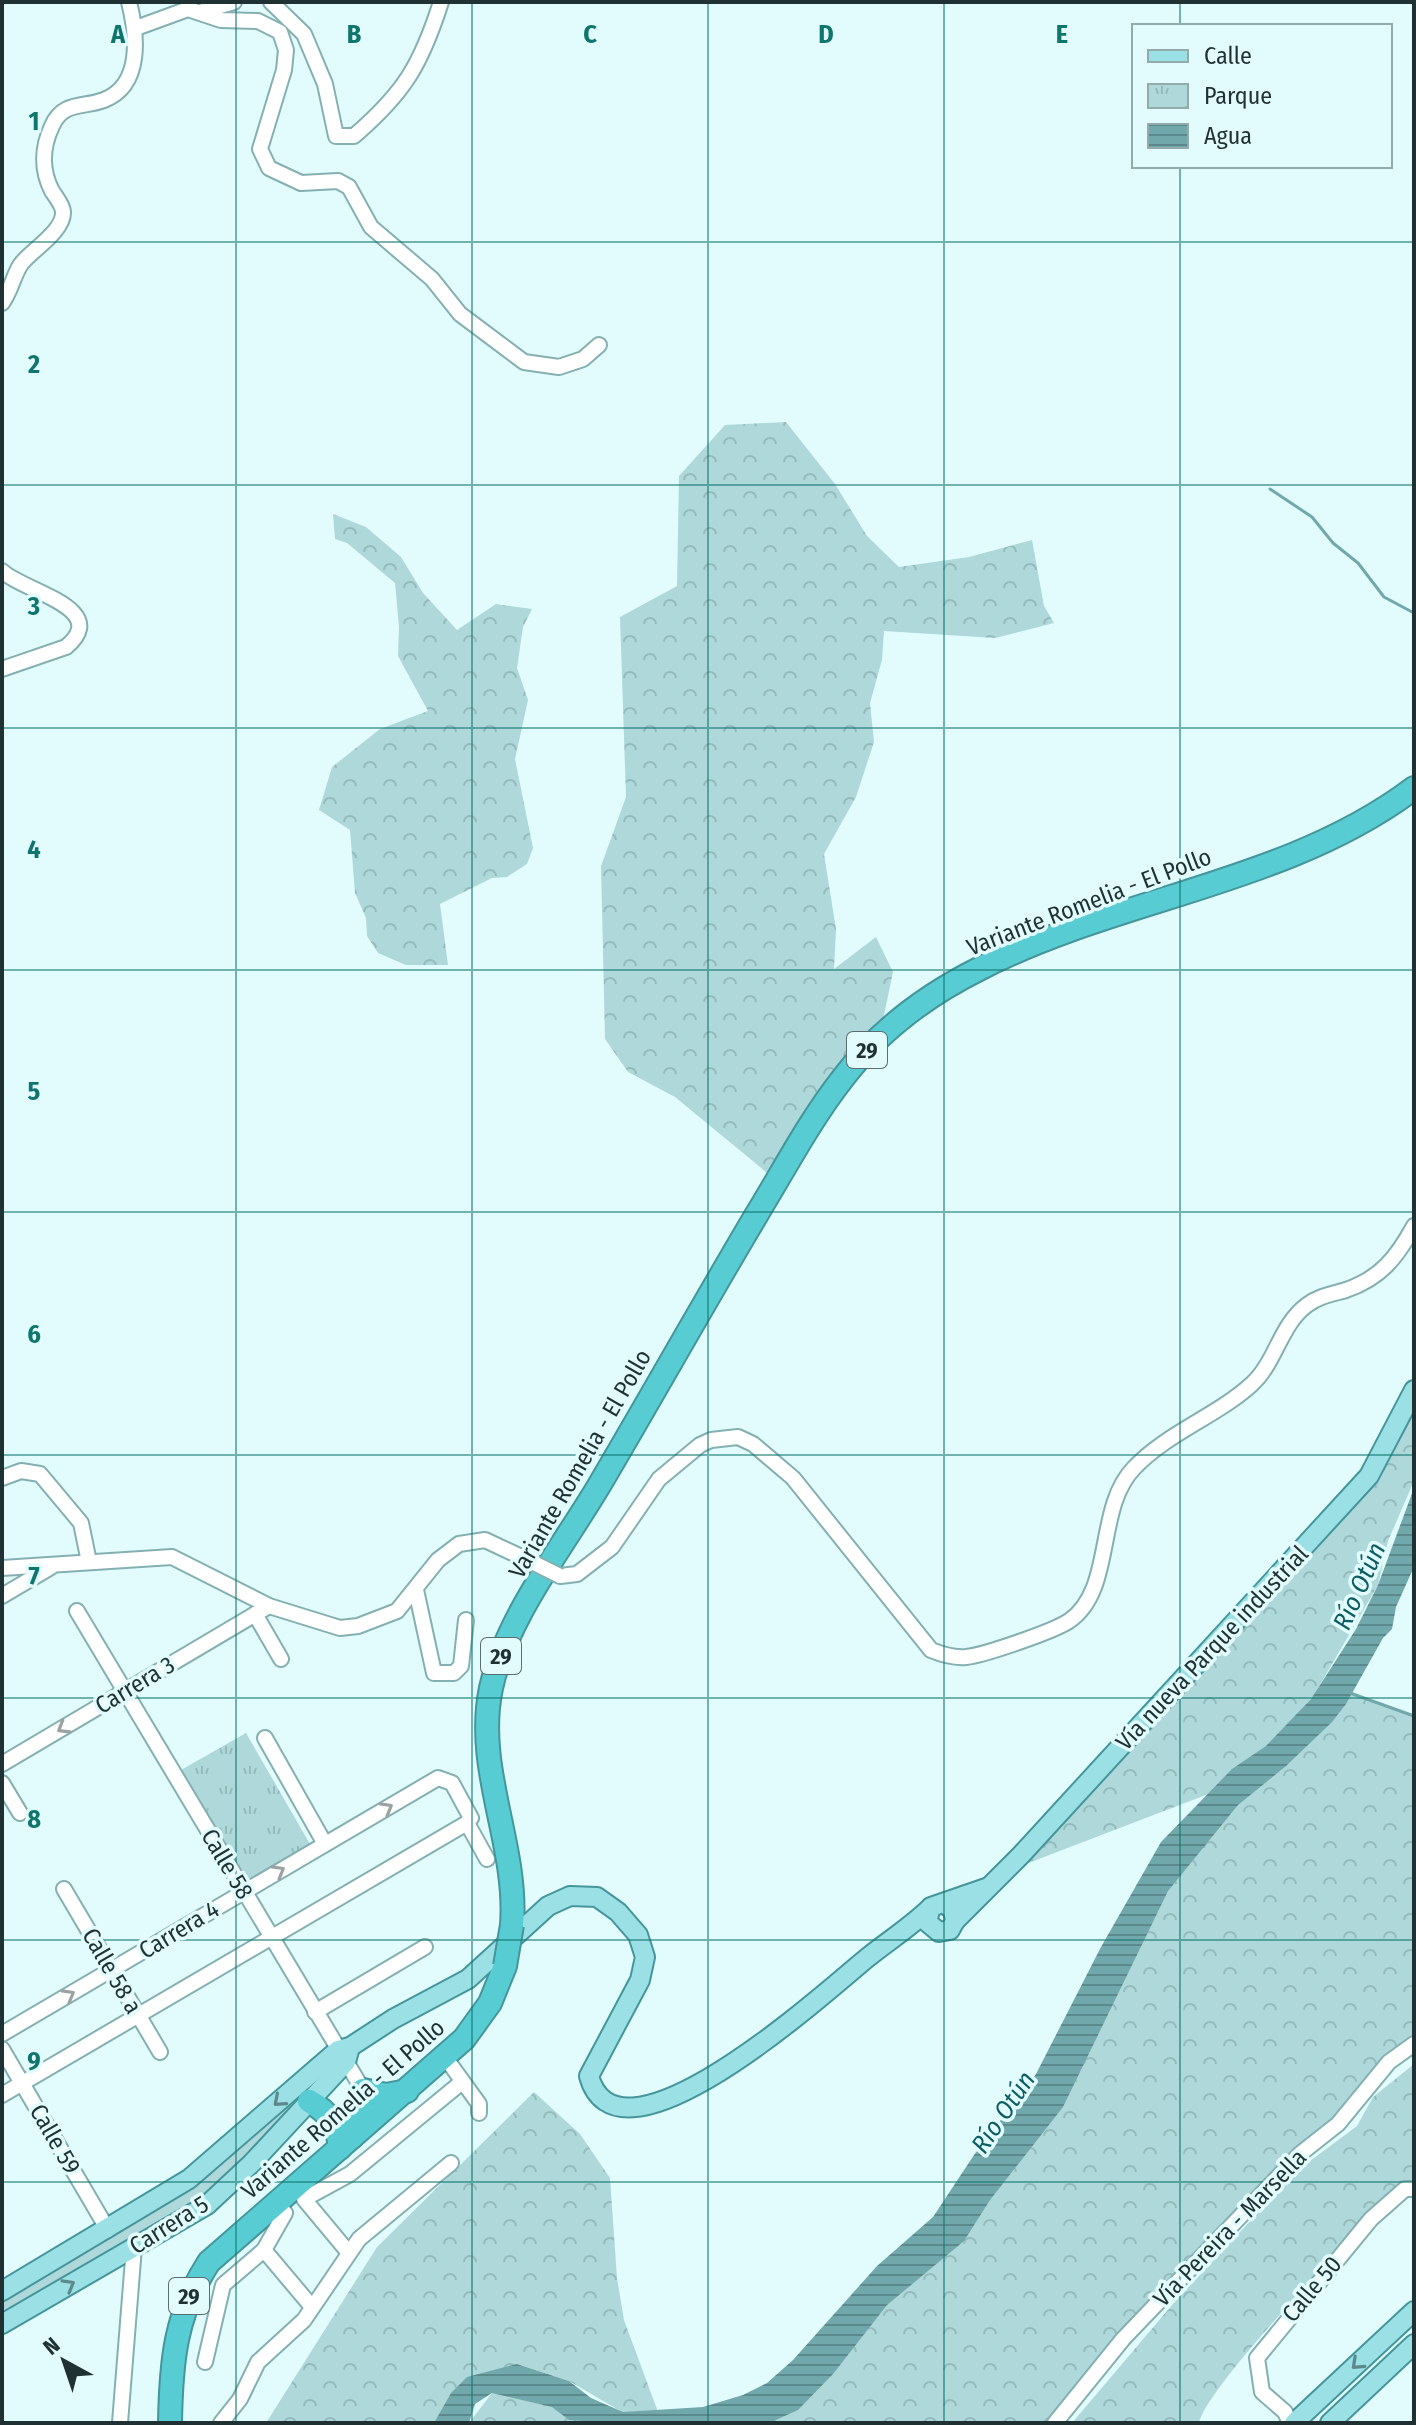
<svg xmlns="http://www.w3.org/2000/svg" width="1416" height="2425" font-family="'Fira Sans Condensed',sans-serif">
	<defs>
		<pattern id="forest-crowns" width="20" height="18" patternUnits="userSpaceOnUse" patternTransform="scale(2)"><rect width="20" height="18" fill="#aed8da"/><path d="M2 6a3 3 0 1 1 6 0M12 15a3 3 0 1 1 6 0" fill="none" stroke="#95babc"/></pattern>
		<pattern id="park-tufts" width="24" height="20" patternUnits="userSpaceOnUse" patternTransform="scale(2)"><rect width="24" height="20" fill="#aed8da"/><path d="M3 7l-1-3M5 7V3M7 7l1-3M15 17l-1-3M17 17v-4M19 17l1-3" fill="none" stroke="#95babc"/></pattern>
		<pattern id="water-rules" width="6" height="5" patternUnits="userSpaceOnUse" patternTransform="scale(2)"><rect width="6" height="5" fill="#70a8ab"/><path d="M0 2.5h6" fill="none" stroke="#5b898c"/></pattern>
	</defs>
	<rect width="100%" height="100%" fill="#e2fcfe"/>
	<!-- green -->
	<polygon fill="#aed8da" points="338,2050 346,2062 207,2205 2,2324 2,2291 189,2179"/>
	<!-- forest -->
	<g fill="url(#forest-crowns)">
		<polygon points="786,422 835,484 867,536 899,567 969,557 1032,540 1044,606 1054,623 995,638 884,631 882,660 870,703 874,742 856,797 824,854 836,929 834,969 876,937 893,972 879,1039 777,1181 675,1097 628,1072 605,1039 601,866 626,797 620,617 677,586 679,476 725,425"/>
		<polygon points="333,514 366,527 401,557 423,593 457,630 496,604 532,609 523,627 517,668 528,700 515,759 533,848 527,864 507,877 492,878 440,904 448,965 406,965 378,953 367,936 366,918 355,893 350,830 319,810 332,767 380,729 428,711 398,656 399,627 395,583 347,543 335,539"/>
		<polygon points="1414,1390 1414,1481 1388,1541 1378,1585 1314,1695 1252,1767 1338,1688 1414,1716 1414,2044 1299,2154 1055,2423 682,2423 767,2421 933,2241 1111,1965 1245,1780 1010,1870 1369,1476"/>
		<path d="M1414,2064V2189C1399,2199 1382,2209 1369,2221C1338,2250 1205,2390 1199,2423H1072L1172,2305L1268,2202L1306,2164L1357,2126L1373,2097Z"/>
		<polygon points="534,2092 580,2134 610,2178 617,2278 624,2320 661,2420 622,2412 569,2381 517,2364 435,2423 266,2423 377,2247"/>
		<polygon points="541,2391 615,2423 469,2423 492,2393"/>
	</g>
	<!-- park -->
	<polygon fill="url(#park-tufts)" points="246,1733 314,1851 244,1892 174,1774"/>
	<!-- water -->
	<polygon fill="url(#water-rules)" points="1414,1488 1413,1569 1396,1607 1392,1629 1383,1638 1346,1704 1332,1722 1286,1766 1238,1805 1168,1891 1063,2107 990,2200 964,2241 887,2305 833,2374 798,2410 769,2423 612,2423 569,2420 552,2407 492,2393 475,2404 469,2423 434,2423 451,2393 467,2377 517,2364 569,2381 591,2398 623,2412 703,2407 743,2395 767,2383 793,2360 877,2266 933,2217 974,2155 1036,2074 1101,1947 1161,1842 1232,1769 1266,1746 1311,1699 1356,1629 1378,1585"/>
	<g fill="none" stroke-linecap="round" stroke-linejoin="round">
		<!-- stream -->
		<g stroke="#70a8ab" stroke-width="3">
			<polyline points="1270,489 1312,517 1333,543 1358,563 1384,597 1414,613"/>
			<polyline points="1350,1693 1414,1716"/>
		</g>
		<!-- minor casing -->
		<g stroke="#84b0b2" stroke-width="18">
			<g id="minor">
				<path d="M271,2L304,34L325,84L336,136H354C404,93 421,65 441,2"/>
				<polyline points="200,12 234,2"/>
				<polyline points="136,28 188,9 221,20 258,21 280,32 286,50 284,70 260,149 269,168 301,183 338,181 349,187 371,227 432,279 460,314 524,362 559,367 583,359 599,345"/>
				<path d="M2,303C11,291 13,276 21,264C32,250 64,231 63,212C63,206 56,197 52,191C41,170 42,147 52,126C63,101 83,108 104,100C143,85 137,34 129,2"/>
				<path d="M2,571C22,591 113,608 66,647L2,669"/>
				<polyline points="2,1478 21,1471 40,1474 81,1523 89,1562"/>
				<polyline points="2,1568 172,1557 269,1606 340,1628 358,1626 397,1611 438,1560 459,1544 485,1540 534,1563"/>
				<path d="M560,1576L577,1574L612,1547L659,1479L700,1445L711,1440L738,1437L753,1444L793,1478L931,1650C943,1655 953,1658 966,1657C985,1655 1054,1631 1069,1621C1115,1590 1095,1508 1134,1468C1167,1433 1217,1416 1252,1384C1276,1362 1280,1325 1307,1305C1319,1296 1332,1294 1346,1290C1381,1278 1397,1257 1414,1226"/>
				<polyline points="416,1590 434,1673 454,1673 461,1666 466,1620"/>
				<polyline points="2,1596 51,1567"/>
				<polyline points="77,1611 366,2095"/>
				<polyline points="255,1614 281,1659"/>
				<polyline points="265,1738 325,1844"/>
				<polyline points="2,1764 269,1606"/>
				<polyline points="2,1783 20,1813"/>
				<polyline points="64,1889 160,2052"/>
				<polyline points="315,2012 425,1947"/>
				<polyline points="2,2034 438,1778 452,1783 471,1818 467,1823 487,1859"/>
				<polyline points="2,2049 108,2230"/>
				<polyline points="445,2057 479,2104 479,2113"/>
				<polyline points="2,2095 467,1823"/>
				<polyline points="276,2202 285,2213 264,2250 312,2307"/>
				<polyline points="349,2253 304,2199 350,2174 462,2082"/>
				<polyline points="205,2362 223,2285 264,2250"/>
				<polyline points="120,2423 134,2247"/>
				<polyline points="221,2423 240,2399 258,2362 304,2320 359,2239 451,2163"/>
				<polyline points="1055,2423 1123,2339 1300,2154 1338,2124 1389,2062 1414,2044"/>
				<polyline points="1290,2423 1285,2412 1262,2392 1257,2358 1371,2219 1405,2189 1414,2189"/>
			</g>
		</g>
		<!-- major casing -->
		<g stroke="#44969b" stroke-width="22">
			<g id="major">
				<polyline points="944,1903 953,1910 955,1921 950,1930 939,1932 927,1922 931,1907 986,1888"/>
				<polyline points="955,1921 1021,1855 1369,1476 1414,1390"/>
				<path d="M2,2291L189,2179L338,2050L350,2047L393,2019L468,1979L548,1906L570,1896L597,1897L618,1912L638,1935L645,1957L640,1980L589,2076C618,2182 829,1989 867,1958C888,1941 909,1928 929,1909"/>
				<polyline points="2,2324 207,2205 252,2163 346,2062 350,2047"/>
				<polyline points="1294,2423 1414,2311"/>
				<polyline points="1330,2423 1414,2344"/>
			</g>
		</g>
		<!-- highway casing -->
		<g stroke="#44969b" stroke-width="26">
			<g id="highway">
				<path d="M512,1925C518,1844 474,1769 491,1688C506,1618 564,1545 600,1484C653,1394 704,1303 757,1214C785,1168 810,1120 843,1078C878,1032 927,995 979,969C1118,897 1287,884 1414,788"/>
				<path d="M309,2101C329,2112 338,2126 340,2148"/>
				<polyline points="352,2137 360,2115 363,2090 386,2095 407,2091"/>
				<path d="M170,2423C171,2362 175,2314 209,2262L464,2039L490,2003L505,1966"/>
			</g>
		</g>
		<!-- minor -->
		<use href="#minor" stroke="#fff" stroke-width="14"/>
		<!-- major -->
		<use href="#major" stroke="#9be0e5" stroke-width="18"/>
		<!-- highway -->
		<use href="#highway" stroke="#58ccd3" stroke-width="22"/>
		<!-- minor-bridge casing -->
		<g stroke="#84b0b2" stroke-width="18" stroke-linecap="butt">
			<polyline id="minor-bridge" points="534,1563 560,1576"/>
		</g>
		<!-- highway-bridge casing -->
		<g stroke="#44969b" stroke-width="26" stroke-linecap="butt">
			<polyline id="highway-bridge" points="505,1966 512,1925"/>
		</g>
		<!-- minor-bridge -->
		<use href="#minor-bridge" stroke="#fff" stroke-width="14"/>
		<!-- highway-bridge -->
		<use href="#highway-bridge" stroke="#58ccd3" stroke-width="22"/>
	</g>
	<!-- one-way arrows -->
	<defs><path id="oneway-chevron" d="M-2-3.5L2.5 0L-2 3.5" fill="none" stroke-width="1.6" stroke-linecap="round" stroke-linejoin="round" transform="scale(2)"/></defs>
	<g stroke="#9aa2a3">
		<use href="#oneway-chevron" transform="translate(63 1728) rotate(149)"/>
		<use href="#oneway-chevron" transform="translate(387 1808) rotate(-30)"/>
		<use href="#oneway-chevron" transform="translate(279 1871) rotate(-30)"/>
		<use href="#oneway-chevron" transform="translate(69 1995) rotate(-30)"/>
	</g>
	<g stroke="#5d888c">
		<use href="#oneway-chevron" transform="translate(279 2101) rotate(139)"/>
		<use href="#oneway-chevron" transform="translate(69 2285) rotate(-30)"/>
		<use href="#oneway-chevron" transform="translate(1357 2364) rotate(137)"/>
	</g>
	<!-- grid -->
	<path fill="none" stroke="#0f766e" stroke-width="2" stroke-opacity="0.55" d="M236,2V2423M472,2V2423M708,2V2423M944,2V2423M1180,2V26M1180,166V2423M2,242H1414M2,485H1414M2,728H1414M2,970H1414M2,1212H1414M2,1455H1414M2,1698H1414M2,1940H1414M2,2182H1414"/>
	<g text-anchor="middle" stroke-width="7" stroke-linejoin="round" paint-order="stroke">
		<!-- shield labels -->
		<g fill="#e2fcfe" stroke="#5a6e6f" stroke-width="2">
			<rect x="847" y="1032" width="40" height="36" rx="6"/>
			<rect x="481" y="1638" width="40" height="36" rx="6"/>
			<rect x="169" y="2278" width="40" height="36" rx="6"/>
		</g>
		<g font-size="22" font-weight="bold" fill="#1f3132">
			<text x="867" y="1058">29</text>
			<text x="501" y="1664">29</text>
			<text x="189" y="2304">29</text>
		</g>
		<!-- street labels -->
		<g font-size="24" fill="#1f3132" stroke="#e2fcfe">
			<text transform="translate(1089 902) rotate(-21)" y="8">Variante Romelia - El Pollo</text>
			<text transform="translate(580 1464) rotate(-60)" y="8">Variante Romelia - El Pollo</text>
			<text transform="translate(1212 1648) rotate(-47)" y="8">Vía nueva Parque industrial</text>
			<text transform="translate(135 1685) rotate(-31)" y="8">Carrera 3</text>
			<text transform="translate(227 1864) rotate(59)" y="8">Calle 58</text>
			<text transform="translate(179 1930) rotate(-31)" y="8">Carrera 4</text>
			<text transform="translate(112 1971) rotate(60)" y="8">Calle 58 a</text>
			<text transform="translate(343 2109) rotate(-41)" y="8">Variante Romelia - El Pollo</text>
			<text transform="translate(55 2139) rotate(60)" y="8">Calle 59</text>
			<text transform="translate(169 2225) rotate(-32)" y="8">Carrera 5</text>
			<text transform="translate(1230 2228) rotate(-46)" y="8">Vía Pereira - Marsella</text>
			<text transform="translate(1312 2289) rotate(-50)" y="8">Calle 50</text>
		</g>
		<!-- water labels -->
		<g font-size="26" font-style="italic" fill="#0d5e63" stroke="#e2fcfe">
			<text transform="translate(1359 1586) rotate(-66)" y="9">Río Otún</text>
			<text transform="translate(1003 2112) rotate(-56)" y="9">Río Otún</text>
		</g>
	</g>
	<g font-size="26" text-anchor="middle" font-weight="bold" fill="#0f766e" stroke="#e2fcfe" stroke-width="7" stroke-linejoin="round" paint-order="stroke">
		<text x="118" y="43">A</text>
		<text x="354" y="43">B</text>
		<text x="590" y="43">C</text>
		<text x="826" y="43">D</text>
		<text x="1062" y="43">E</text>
		<text x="34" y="130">1</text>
		<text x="34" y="373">2</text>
		<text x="34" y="615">3</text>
		<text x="34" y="858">4</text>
		<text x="34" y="1100">5</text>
		<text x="34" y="1343">6</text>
		<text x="34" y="1585">7</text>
		<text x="34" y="1828">8</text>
		<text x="34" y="2070">9</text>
	</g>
	<!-- border -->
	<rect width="1416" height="2425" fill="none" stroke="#1f3132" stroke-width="8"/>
	<!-- legend -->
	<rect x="1132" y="24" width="260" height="144" fill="#e2fcfe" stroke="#94abac" stroke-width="2"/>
	<rect x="1148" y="50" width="40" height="12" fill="#9be0e5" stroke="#94abac" stroke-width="2"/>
	<text x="1204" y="64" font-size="24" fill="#1f3132">Calle</text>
	<rect x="1148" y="84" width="40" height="24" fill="url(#park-tufts)" stroke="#94abac" stroke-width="2"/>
	<text x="1204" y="104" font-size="24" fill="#1f3132">Parque</text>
	<rect x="1148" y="124" width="40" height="24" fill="url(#water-rules)" stroke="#94abac" stroke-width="2"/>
	<text x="1204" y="144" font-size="24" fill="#1f3132">Agua</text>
	<!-- north arrow -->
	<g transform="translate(64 2361) rotate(320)" stroke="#e2fcfe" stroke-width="6" paint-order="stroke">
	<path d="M0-6L14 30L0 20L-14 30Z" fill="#1f3132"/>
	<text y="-12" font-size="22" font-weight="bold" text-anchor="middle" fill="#1f3132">N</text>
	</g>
</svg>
